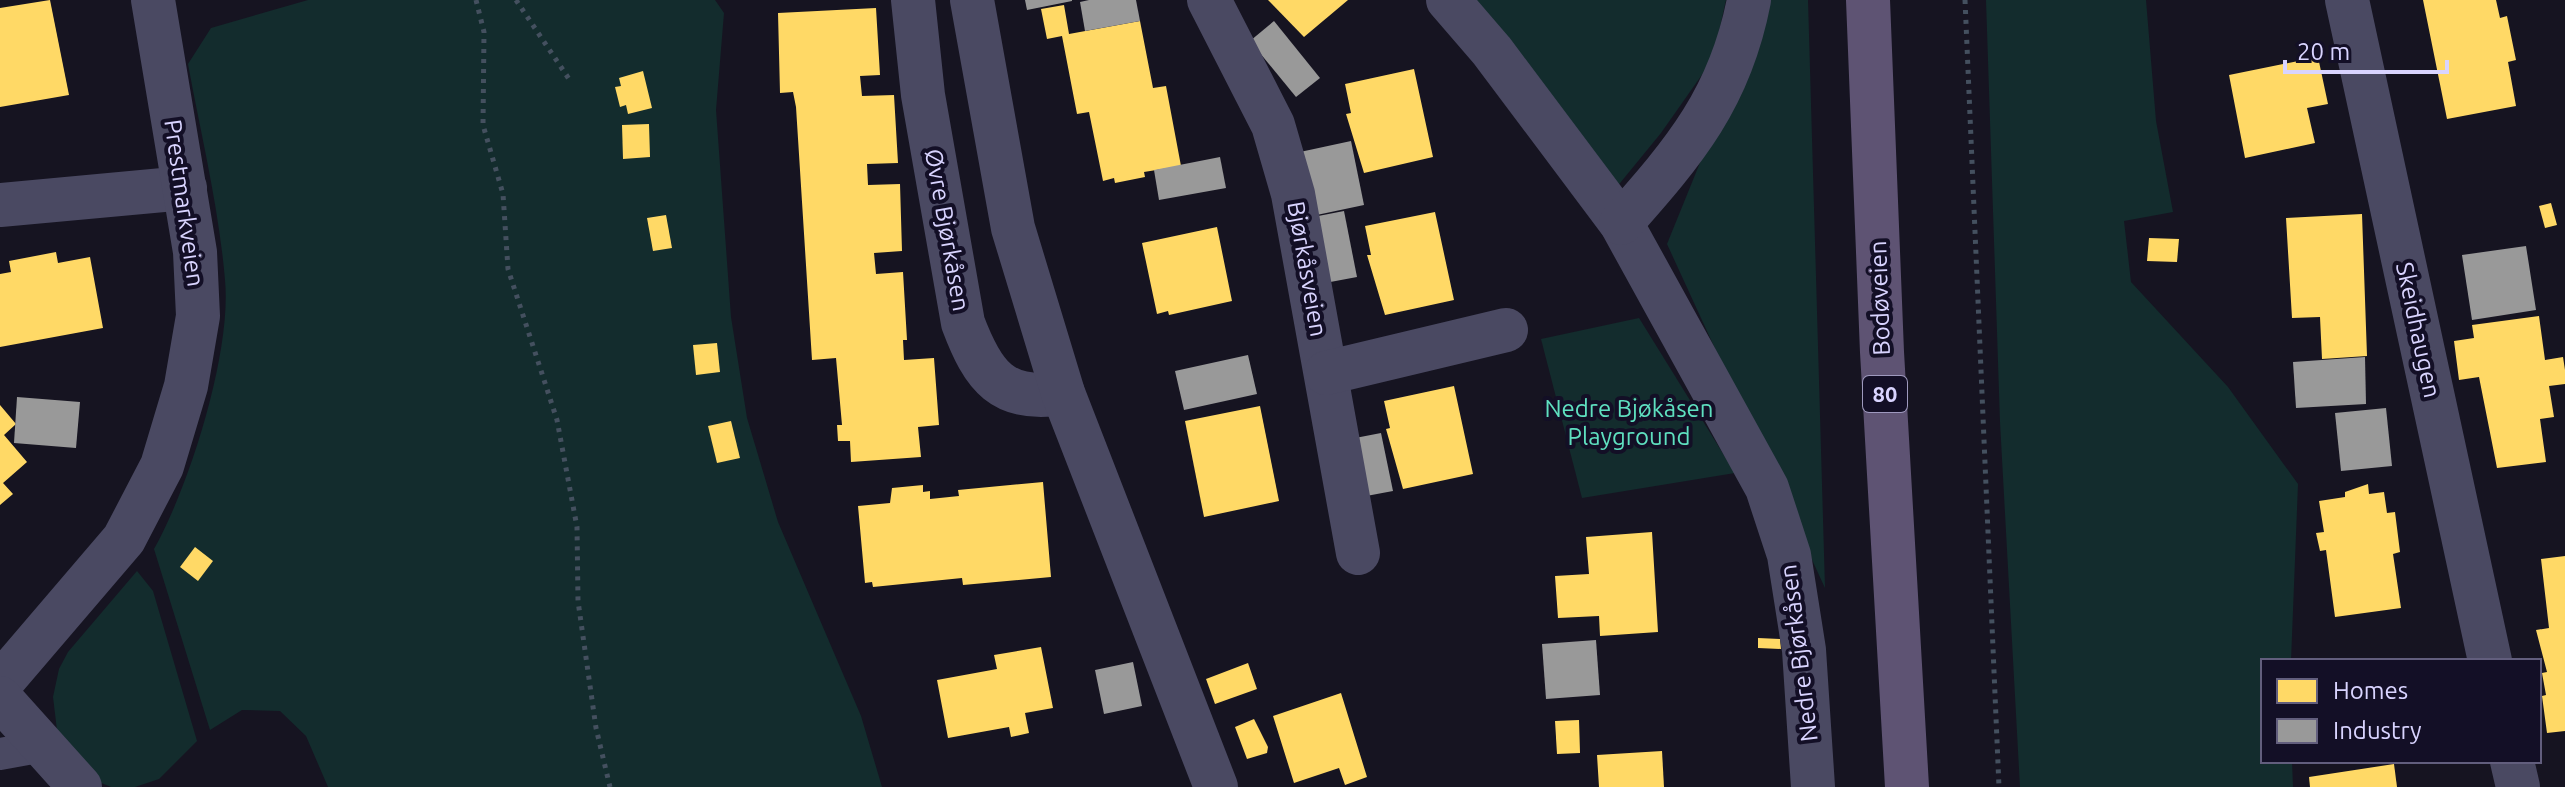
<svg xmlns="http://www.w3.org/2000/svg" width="2565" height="787" font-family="Ubuntu,sans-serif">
	<rect width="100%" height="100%" fill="#161421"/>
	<!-- green -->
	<g fill="#132c2d">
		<path d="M308,0H715L724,13L716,110L731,317L747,418L778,522L861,716L882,787H328L306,736L280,711L242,710L210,730L154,549C189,487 232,352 225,280C219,208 201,135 188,64L211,28Z"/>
		<polygon points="1468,0 1726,0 1713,59 1661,133 1616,188"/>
		<polygon points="1766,0 1808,0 1825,588 1667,244"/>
		<polygon points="1986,0 2146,0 2156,121 2173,212 2124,221 2131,282 2228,387 2298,484 2291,661 2263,661 2263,761 2292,761 2293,787 2020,787 2000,422"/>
		<polygon points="1639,318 1735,473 1582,498 1541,339"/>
		<polygon points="137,571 153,591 197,741 159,779 135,787 111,787 99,782 57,730 53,697 59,669 68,652"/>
	</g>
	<!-- homes -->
	<g fill="#ffd966">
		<polygon points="50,0 69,95 0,107 0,8"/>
		<polygon points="1268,0 1348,0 1304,37"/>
		<polygon points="2423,0 2496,0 2500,18 2507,16 2516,60 2508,62 2516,106 2447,119"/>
		<polygon points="1064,5 1069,34 1140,21 1153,88 1166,86 1181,166 1144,172 1145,177 1115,183 1114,178 1103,181 1089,112 1077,114 1062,36 1047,39 1041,9"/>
		<polygon points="876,8 880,75 860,76 862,96 894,95 898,163 867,164 868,185 900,184 902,251 874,253 876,274 903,272 907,340 903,340 904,360 934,358 939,425 918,427 921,457 851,462 850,441 838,441 837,425 842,425 836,358 812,360 796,107 793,92 780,93 778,13"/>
		<polygon points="2318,57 2328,104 2307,108 2315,143 2245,158 2229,75"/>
		<polygon points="1414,69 1433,157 1364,173 1346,114 1351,113 1345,84"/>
		<polygon points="643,71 652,108 628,114 626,105 620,107 615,87 621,86 619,78"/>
		<polygon points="649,124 650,157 623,159 622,125"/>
		<polygon points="2551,203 2557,225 2545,228 2539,206"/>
		<polygon points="1435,212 1454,300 1385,315 1367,255 1371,255 1365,226"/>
		<polygon points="2362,214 2367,356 2322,359 2320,317 2292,318 2286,218"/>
		<polygon points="666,215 672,248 653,251 647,218"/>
		<polygon points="1217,227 1232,301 1169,315 1168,311 1157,314 1142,243"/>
		<polygon points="2149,238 2179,239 2177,262 2147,261"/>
		<polygon points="56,252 58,263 90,257 103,328 0,347 0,274 11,272 9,261"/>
		<polygon points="2539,316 2545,360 2563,357 2565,370 2565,384 2549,386 2554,417 2540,419 2546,462 2497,468 2479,377 2459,380 2454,341 2474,338 2472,325"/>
		<polygon points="717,343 720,372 696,375 693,345"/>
		<polygon points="1454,386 1473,474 1403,489 1386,429 1390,428 1384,401"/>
		<polygon points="0,405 16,424 4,435 27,462 3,483 13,494 0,505"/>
		<polygon points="1260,406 1279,501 1204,517 1185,421"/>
		<polygon points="731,421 740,458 717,463 708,426"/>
		<polygon points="1043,482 1051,577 963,585 962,578 873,587 872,582 865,583 858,506 890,503 892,488 923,485 923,492 930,491 930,499 959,496 958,490"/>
		<polygon points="2368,484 2369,494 2384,492 2387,513 2395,512 2400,552 2393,554 2401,608 2335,617 2326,550 2320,551 2316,533 2324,532 2319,501 2345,497 2345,492"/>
		<polygon points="1652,532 1658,632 1600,636 1599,616 1558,618 1555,576 1589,574 1586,537"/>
		<polygon points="195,547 213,561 198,581 180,567"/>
		<polygon points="2565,556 2565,731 2547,733 2542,696 2546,695 2542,673 2547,672 2536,630 2549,628 2541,559"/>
		<polygon points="1758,638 1780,639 1781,649 1758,648"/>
		<polygon points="1041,647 1053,708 1025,713 1029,733 1011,737 1009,727 948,738 937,680 997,669 994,655"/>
		<polygon points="1248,663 1257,689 1215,704 1206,679"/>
		<polygon points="1341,693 1367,777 1345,785 1339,768 1294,783 1273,716"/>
		<polygon points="1254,719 1268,747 1267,753 1247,759 1235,727"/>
		<polygon points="1579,720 1580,753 1557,754 1555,721"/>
		<polygon points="1662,751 1664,787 1599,787 1597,755"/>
		<polygon points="2394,764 2397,787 2310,787 2309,777"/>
	</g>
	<!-- industry -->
	<g fill="#999">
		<polygon points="1025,0 1072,0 1072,1 1027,10"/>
		<polygon points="1089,0 1136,0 1140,21 1085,31 1080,2"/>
		<polygon points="1274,21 1320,78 1296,97 1250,41"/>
		<polygon points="1351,141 1364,205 1312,216 1300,152"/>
		<polygon points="1220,157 1226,188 1159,200 1154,170"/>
		<polygon points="1344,211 1357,277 1325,283 1313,217"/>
		<polygon points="2526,246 2536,310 2472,320 2462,255"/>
		<polygon points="1248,355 1257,394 1184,410 1175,371"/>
		<polygon points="2365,357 2366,404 2296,408 2293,362"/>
		<polygon points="17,397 80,402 76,448 14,443"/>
		<polygon points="2386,408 2392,466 2341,471 2335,413"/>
		<polygon points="1381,433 1393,491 1361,497 1350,439"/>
		<polygon points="1596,640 1600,695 1546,699 1542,644"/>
		<polygon points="1133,662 1142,706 1104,714 1095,670"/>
	</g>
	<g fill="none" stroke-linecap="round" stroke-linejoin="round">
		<!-- path -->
		<g stroke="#44505f" stroke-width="5" stroke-dasharray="4 6" stroke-linecap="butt">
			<polyline points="476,0 484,32 483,125 503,194 508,269 557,420 577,527 578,601 596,728 610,787"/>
			<polyline points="516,0 569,79"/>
			<polyline points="1965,0 1999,787"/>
		</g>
		<!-- lane -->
		<polyline stroke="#4a4962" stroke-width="32" points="0,754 44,746"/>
		<!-- street -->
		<g stroke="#4a4962" stroke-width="44">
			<path d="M913,0L923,95L963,323C983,376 1002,403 1063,393"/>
			<polyline points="972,0 1013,228 1063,393 1216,787"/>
			<polyline points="1209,0 1273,125 1293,194 1358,553"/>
			<polyline points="1448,0 1492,51 1621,223 1767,488 1789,555 1804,650 1813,787"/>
			<polyline points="2347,0 2490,661"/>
			<polyline points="0,205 185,188"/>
			<path d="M1621,223C1685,151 1730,98 1749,0"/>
			<polyline points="1326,373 1506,330"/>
			<polyline points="0,684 124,539 162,466 186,386 198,316 195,252 153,0"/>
			<polyline points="0,698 80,787"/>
			<polyline points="2512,761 2518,787"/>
		</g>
		<!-- primary -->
		<polyline stroke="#5e5373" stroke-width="44" points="1868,0 1882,352 1907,787"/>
	</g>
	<g text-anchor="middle" stroke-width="8" stroke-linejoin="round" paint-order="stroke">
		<!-- shield labels -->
		<rect fill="#130f26" stroke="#9e99be" stroke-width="2" x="1863" y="376" width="44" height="36" rx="6"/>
		<g font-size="22" font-weight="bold" fill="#d9d4ff">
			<text x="1885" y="402">80</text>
		</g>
		<!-- street labels -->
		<g font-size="24" fill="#d9d4ff" stroke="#130f26">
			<text transform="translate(184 203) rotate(82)" y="8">Prestmarkveien</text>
			<text transform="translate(947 230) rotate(80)" y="8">Øvre Bjørkåsen</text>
			<text transform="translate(1307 269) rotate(80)" y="8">Bjørkåsveien</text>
			<text transform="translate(1880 298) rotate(-92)" y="8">Bodøveien</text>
			<text transform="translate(2418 330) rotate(78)" y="8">Skeidhaugen</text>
			<text transform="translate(1799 653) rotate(-97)" y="8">Nedre Bjørkåsen</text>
		</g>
		<!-- park labels -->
		<g font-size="24" fill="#5fe0c0" stroke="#130f26">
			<text x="1629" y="417">Nedre Bjøkåsen<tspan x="1629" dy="28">Playground</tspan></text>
		</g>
	</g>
	<!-- legend -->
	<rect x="2261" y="659" width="280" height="104" fill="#130f26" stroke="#625e7d" stroke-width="2"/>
	<rect x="2277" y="679" width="40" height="24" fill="#ffd966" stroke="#625e7d" stroke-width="2"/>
	<text x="2333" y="699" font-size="24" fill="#d9d4ff">Homes</text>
	<rect x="2277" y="719" width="40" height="24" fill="#999999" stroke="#625e7d" stroke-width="2"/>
	<text x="2333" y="739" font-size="24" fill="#d9d4ff">Industry</text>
	<!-- scale -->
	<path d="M2285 60v12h162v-12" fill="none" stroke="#d9d4ff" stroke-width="4"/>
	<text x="2297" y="60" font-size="24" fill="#d9d4ff" stroke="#130f26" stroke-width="6" paint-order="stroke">20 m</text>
</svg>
